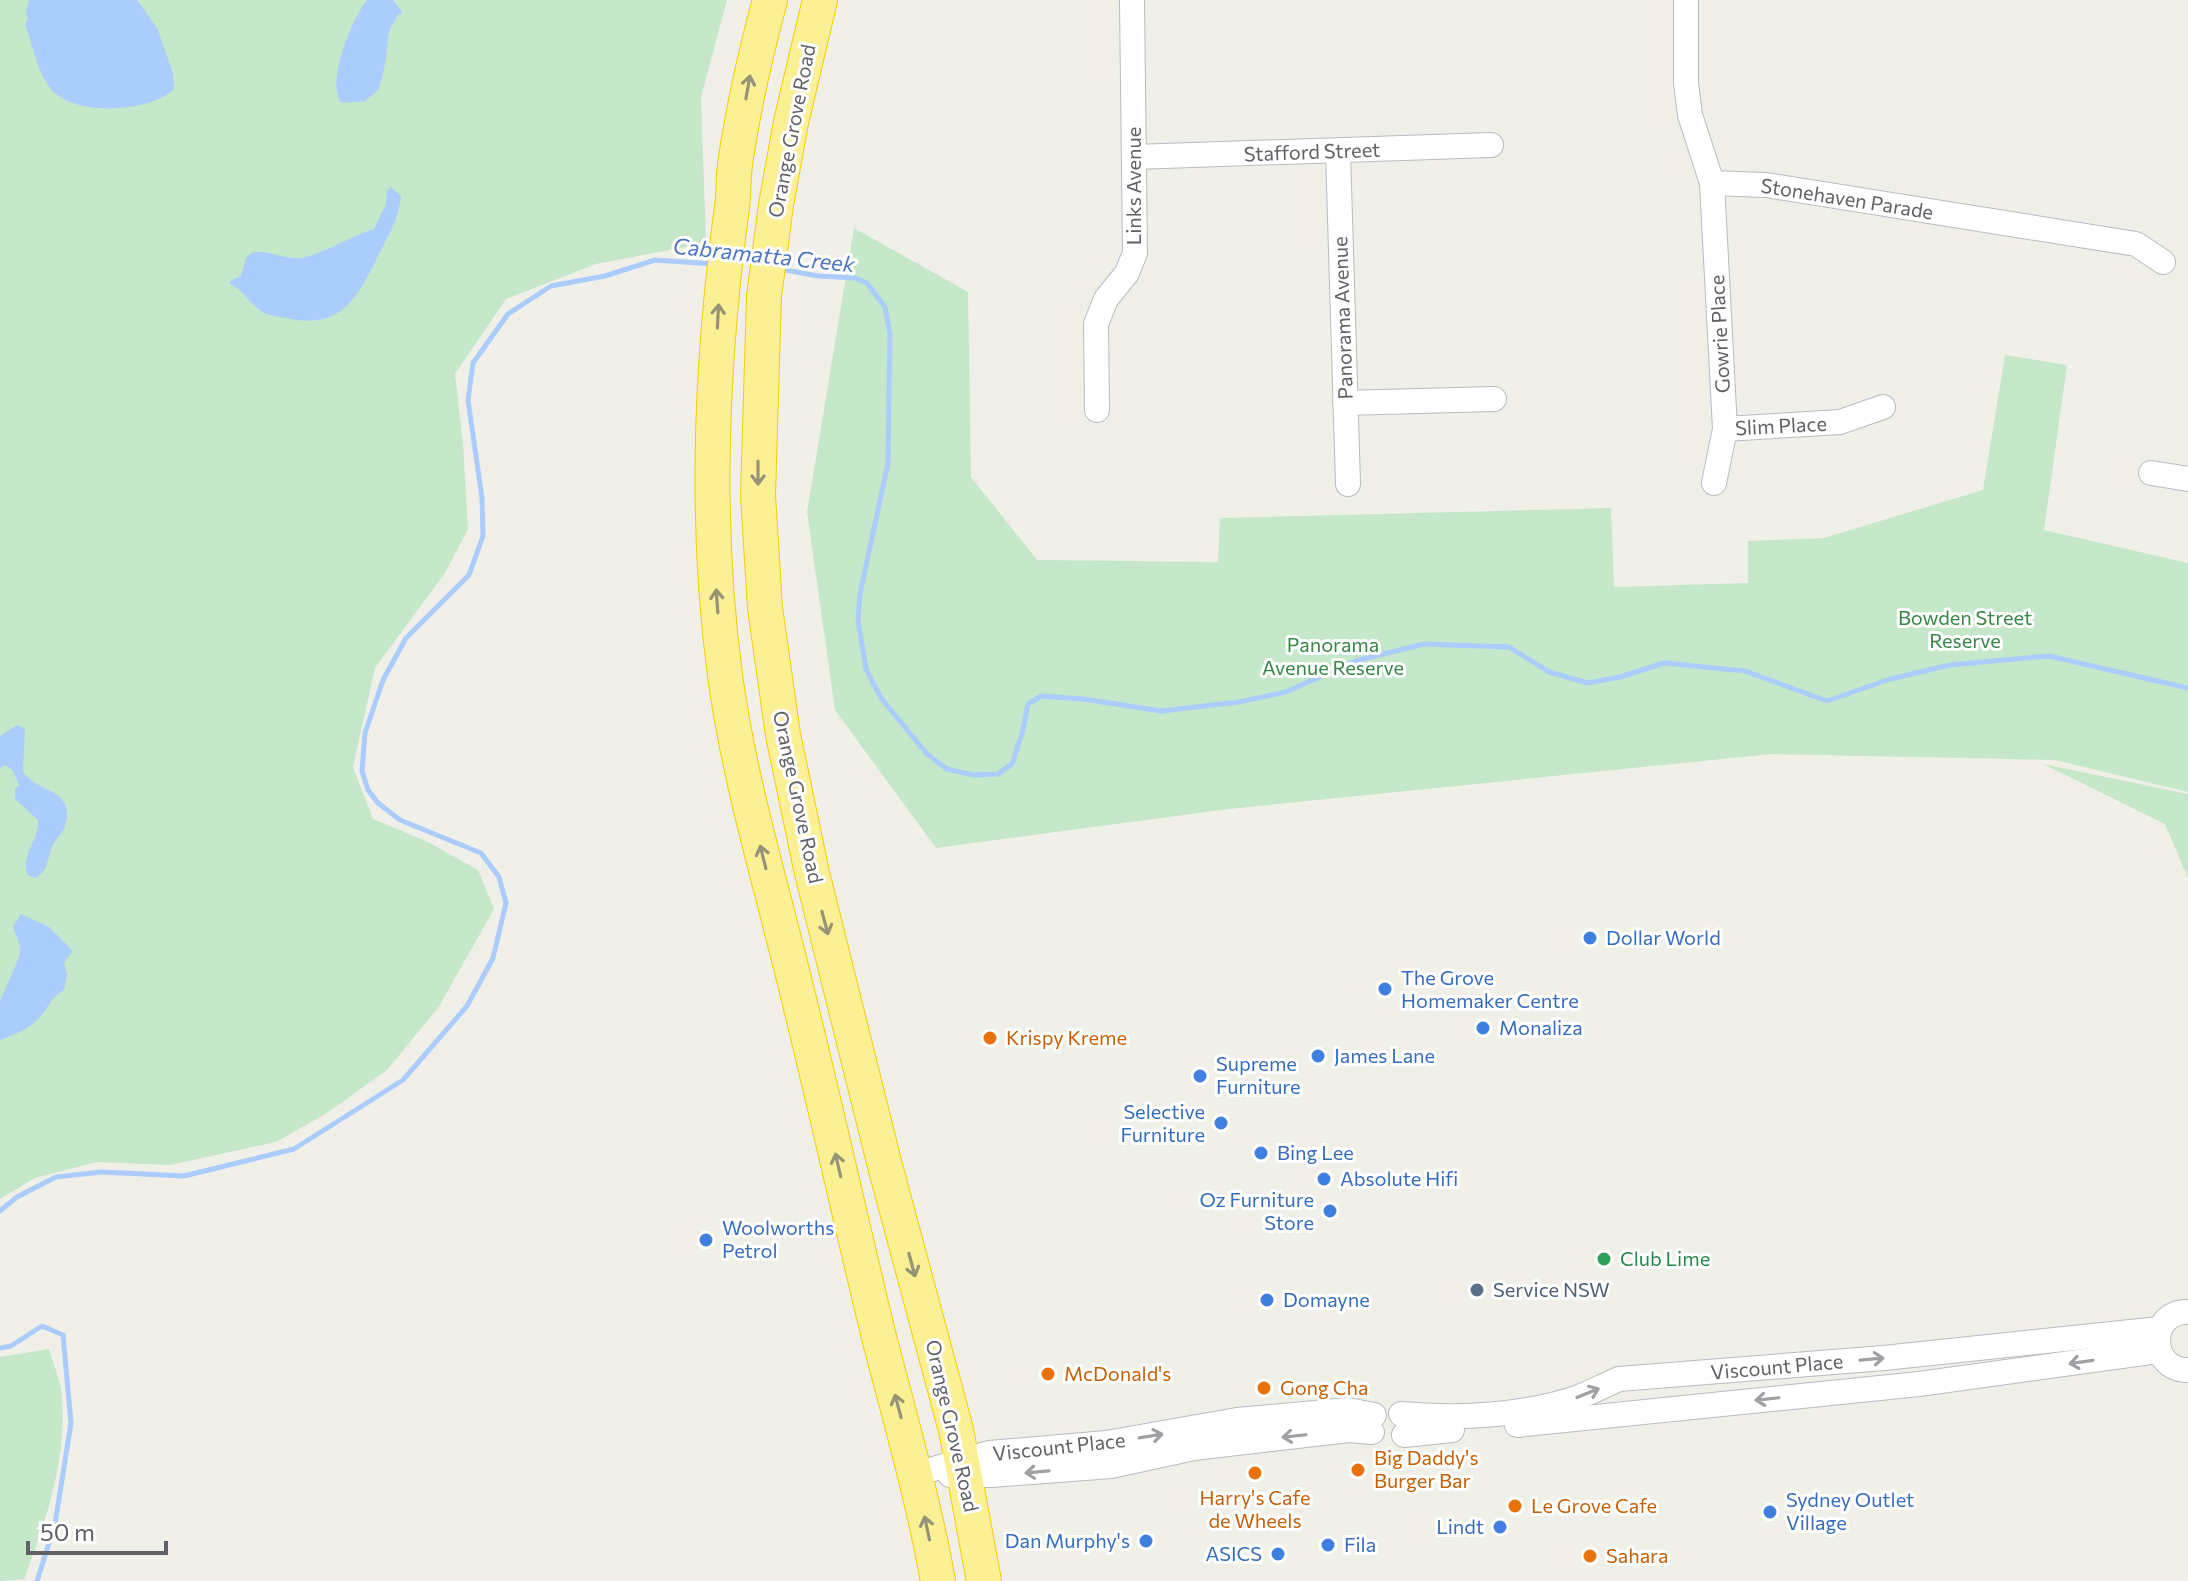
<svg xmlns="http://www.w3.org/2000/svg" width="2188" height="1581" font-family="Commissioner,sans-serif">
	<rect width="100%" height="100%" fill="#f1f0e8"/>
	<!-- green -->
	<g fill="#c5e7ca">
		<polygon points="0,0 727,0 701,97 706,243 596,264 506,299 455,374 463,443 468,529 445,573 375,668 353,767 373,819 428,842 478,870 494,909 438,1008 387,1070 327,1113 276,1142 170,1165 97,1162 35,1178 0,1199"/>
		<polygon points="854,228 968,292 971,477 1037,560 1218,562 1220,518 1611,508 1614,587 1748,583 1748,541 1824,538 1983,490 2005,355 2067,365 2044,530 2188,563 2188,792 2055,760 1772,754 1229,809 936,848 835,710 807,512"/>
		<polygon points="2043,764 2188,794 2188,878 2165,824"/>
		<path d="M49,1349C53,1364 61,1381 62,1397C67,1459 46,1522 24,1579L0,1581V1357Z"/>
	</g>
	<!-- water -->
	<g fill="#aacdfe">
		<path d="M29,0H137L157,28L173,73L174,89C150,113 73,117 50,88C36,69 33,45 25,24L28,19L26,11Z"/>
		<path d="M367,0H393L402,11L401,14H398C395,22 388,29 388,38C387,52 384,76 378,90L365,101L342,103C325,83 352,19 367,0Z"/>
		<path d="M391,187L401,196C399,218 389,234 379,254C359,294 344,329 291,319C283,317 275,317 267,314C251,308 243,288 230,284V281L241,276L246,258L251,253C267,249 284,260 301,258C324,254 350,236 374,229L386,204L387,191Z"/>
		<path d="M17,725L25,729L23,772C36,792 77,789 65,826C63,833 55,839 52,847C47,859 48,872 35,878L28,875C19,856 40,840 38,820L15,799V789L19,785L13,771L6,765L0,768V736Z"/>
		<path d="M21,914L49,927L73,951L64,962L67,975L64,990C49,999 50,1006 39,1018C29,1029 14,1035 0,1040V1001L20,955V946L13,927Z"/>
	</g>
	<g fill="none" stroke-linecap="round" stroke-linejoin="round">
		<!-- stream -->
		<g stroke="#aacdfe" stroke-width="5">
			<polyline points="780,269 818,276 855,278 867,283 885,307 890,334 888,463 860,594 858,620 866,669 881,698 927,754 947,769 973,775 998,774 1012,764 1023,730 1028,704 1041,696 1083,699 1161,711 1239,702 1286,692 1355,661 1424,644 1509,647 1549,672 1588,683 1620,677 1664,663 1745,671 1827,701 1890,679 1950,665 2049,656 2188,688"/>
			<polyline points="0,1211 17,1197 56,1177 102,1172 184,1176 294,1149 403,1080 467,1006 493,958 506,903 499,877 481,853 400,820 378,803 368,790 362,771 365,733 383,680 406,638 469,575 483,536 482,498 468,400 473,363 508,314 551,286 605,276 655,260 714,264"/>
			<polyline points="0,1348 11,1346 42,1326 63,1335 71,1423 55,1524 37,1581"/>
		</g>
		<!-- minor casing -->
		<g stroke="#babbc1" stroke-width="26">
			<g id="minor">
				<polyline points="1686,0 1686,83 1690,115 1712,183 1766,185 2136,244 2163,262"/>
				<polyline points="1338,151 1348,484"/>
				<polyline points="1134,157 1491,145"/>
				<polyline points="1712,183 1725,429 1714,483"/>
				<polyline points="1345,403 1494,399"/>
				<polyline points="1097,410 1096,324 1106,299 1127,273 1135,253 1132,0"/>
				<polyline points="1725,429 1840,422 1883,407"/>
				<polyline points="2151,473 2188,479"/>
				<path d="M2188,1312C2148,1311 2148,1370 2188,1370"/>
				<path d="M1401,1414C1458,1419 1524,1416 1579,1397C1592,1392 1605,1385 1619,1379L1884,1358L2159,1329"/>
				<polyline points="1517,1425 1919,1384 2158,1351"/>
				<polyline points="1404,1435 1452,1430"/>
				<polyline points="916,1474 989,1453 1106,1443 1237,1420 1348,1410 1374,1415"/>
				<polyline points="950,1475 991,1475 1111,1466 1194,1448 1349,1430 1372,1432"/>
			</g>
		</g>
		<!-- highway casing -->
		<g stroke="#f4cd04" stroke-width="36">
			<g id="highway">
				<path d="M770,0C756,52 744,104 736,158C733,174 734,191 732,207C711,362 704,519 725,675C738,773 767,870 791,967C822,1090 849,1214 879,1337C900,1418 923,1498 938,1581"/>
				<polyline points="820,0 791,122 776,205 764,296 758,495 765,608 783,735 812,873 885,1166 956,1430 984,1581"/>
			</g>
		</g>
		<!-- minor -->
		<use href="#minor" stroke="#fff" stroke-width="24"/>
		<!-- highway -->
		<use href="#highway" stroke="#fbf194" stroke-width="34"/>
	</g>
	<!-- one-way arrows -->
	<defs><path id="oneway-shaft" d="M-6 0H5M1.5-3L5.5 0L1.5 3" fill="none" stroke-width="1.6" stroke-linecap="round" stroke-linejoin="round" transform="scale(2)"/></defs>
	<g stroke="#969377">
		<use href="#oneway-shaft" transform="translate(748 87) rotate(-80)"/>
		<use href="#oneway-shaft" transform="translate(718 316) rotate(-87)"/>
		<use href="#oneway-shaft" transform="translate(758 473) rotate(90)"/>
		<use href="#oneway-shaft" transform="translate(717 601) rotate(-94)"/>
		<use href="#oneway-shaft" transform="translate(763 857) rotate(-104)"/>
		<use href="#oneway-shaft" transform="translate(825 923) rotate(75)"/>
		<use href="#oneway-shaft" transform="translate(838 1165) rotate(-103)"/>
		<use href="#oneway-shaft" transform="translate(912 1265) rotate(75)"/>
		<use href="#oneway-shaft" transform="translate(898 1406) rotate(-105)"/>
		<use href="#oneway-shaft" transform="translate(927 1528) rotate(-102)"/>
	</g>
	<g stroke="#9fa0a4">
		<use href="#oneway-shaft" transform="translate(1872 1359) rotate(-5)"/>
		<use href="#oneway-shaft" transform="translate(2081 1362) rotate(172)"/>
		<use href="#oneway-shaft" transform="translate(1588 1393) rotate(-22)"/>
		<use href="#oneway-shaft" transform="translate(1767 1399) rotate(174)"/>
		<use href="#oneway-shaft" transform="translate(1151 1436) rotate(-9)"/>
		<use href="#oneway-shaft" transform="translate(1294 1436) rotate(174)"/>
		<use href="#oneway-shaft" transform="translate(1037 1472) rotate(175)"/>
	</g>
	<!-- markers -->
	<g fill="#3f7fe0" stroke="#fff" stroke-width="3">
		<circle cx="1590" cy="938" r="8"/>
		<circle cx="1385" cy="989" r="8"/>
		<circle cx="1483" cy="1028" r="8"/>
		<circle cx="1318" cy="1056" r="8"/>
		<circle cx="1200" cy="1076" r="8"/>
		<circle cx="1221" cy="1123" r="8"/>
		<circle cx="1261" cy="1153" r="8"/>
		<circle cx="1324" cy="1179" r="8"/>
		<circle cx="1330" cy="1211" r="8"/>
		<circle cx="706" cy="1240" r="8"/>
		<circle cx="1267" cy="1300" r="8"/>
		<circle cx="1770" cy="1512" r="8"/>
		<circle cx="1500" cy="1527" r="8"/>
		<circle cx="1146" cy="1541" r="8"/>
		<circle cx="1328" cy="1545" r="8"/>
		<circle cx="1278" cy="1554" r="8"/>
	</g>
	<g fill="#e8710a" stroke="#fff" stroke-width="3">
		<circle cx="990" cy="1038" r="8"/>
		<circle cx="1048" cy="1374" r="8"/>
		<circle cx="1264" cy="1388" r="8"/>
		<circle cx="1358" cy="1470" r="8"/>
		<circle cx="1255" cy="1473" r="8"/>
		<circle cx="1515" cy="1506" r="8"/>
		<circle cx="1590" cy="1556" r="8"/>
	</g>
	<circle fill="#2e9e5b" stroke="#fff" stroke-width="3" cx="1604" cy="1259" r="8"/>
	<circle fill="#5c6f8a" stroke="#fff" stroke-width="3" cx="1477" cy="1290" r="8"/>
	<g text-anchor="middle" stroke-width="6" stroke-linejoin="round" paint-order="stroke">
		<!-- street labels -->
		<g font-size="20" fill="#5f6167" stroke="#fff">
			<text transform="translate(792 131) rotate(-79)" y="7">Orange Grove Road</text>
			<text transform="translate(1312 152) rotate(-2)" y="7">Stafford Street</text>
			<text transform="translate(1134 186) rotate(-90)" y="7">Links Avenue</text>
			<text transform="translate(1847 199) rotate(9)" y="7">Stonehaven Parade</text>
			<text transform="translate(1343 318) rotate(-92)" y="7">Panorama Avenue</text>
			<text transform="translate(1720 334) rotate(-93)" y="7">Gowrie Place</text>
			<text transform="translate(1781 426) rotate(-3)" y="7">Slim Place</text>
			<text transform="translate(798 797) rotate(78)" y="7">Orange Grove Road</text>
			<text transform="translate(1777 1367) rotate(-5)" y="7">Viscount Place</text>
			<text transform="translate(952 1426) rotate(77)" y="7">Orange Grove Road</text>
			<text transform="translate(1059 1447) rotate(-6)" y="7">Viscount Place</text>
		</g>
		<!-- park labels -->
		<g font-size="20" fill="#378646" stroke="#fff">
			<text x="1965" y="625">Bowden Street<tspan x="1965" dy="23">Reserve</tspan></text>
			<text x="1333" y="652">Panorama<tspan x="1333" dy="23">Avenue Reserve</tspan></text>
		</g>
		<!-- shop labels -->
		<g font-size="20" fill="#366cbe" stroke="#fff" text-anchor="start">
			<text x="1606" y="945">Dollar World</text>
			<text x="1401" y="985">The Grove<tspan x="1401" dy="23">Homemaker Centre</tspan></text>
			<text x="1499" y="1035">Monaliza</text>
			<text x="1334" y="1063">James Lane</text>
			<text x="1216" y="1071">Supreme<tspan x="1216" dy="23">Furniture</tspan></text>
			<text x="1205" y="1119" text-anchor="end">Selective<tspan x="1205" dy="23">Furniture</tspan></text>
			<text x="1277" y="1160">Bing Lee</text>
			<text x="1340" y="1186">Absolute Hifi</text>
			<text x="1314" y="1207" text-anchor="end">Oz Furniture<tspan x="1314" dy="23">Store</tspan></text>
			<text x="722" y="1235">Woolworths<tspan x="722" dy="23">Petrol</tspan></text>
			<text x="1283" y="1307">Domayne</text>
			<text x="1786" y="1507">Sydney Outlet<tspan x="1786" dy="23">Village</tspan></text>
			<text x="1484" y="1534" text-anchor="end">Lindt</text>
			<text x="1130" y="1548" text-anchor="end">Dan Murphy's</text>
			<text x="1344" y="1552">Fila</text>
			<text x="1262" y="1561" text-anchor="end">ASICS</text>
		</g>
		<!-- food labels -->
		<g font-size="20" fill="#c56008" stroke="#fff" text-anchor="start">
			<text x="1006" y="1045">Krispy Kreme</text>
			<text x="1064" y="1381">McDonald's</text>
			<text x="1280" y="1395">Gong Cha</text>
			<text x="1374" y="1465">Big Daddy's<tspan x="1374" dy="23">Burger Bar</tspan></text>
			<text x="1255" y="1505" text-anchor="middle">Harry's Cafe<tspan x="1255" dy="23">de Wheels</tspan></text>
			<text x="1531" y="1513">Le Grove Cafe</text>
			<text x="1606" y="1563">Sahara</text>
		</g>
		<!-- leisure labels -->
		<g font-size="20" fill="#27864d" stroke="#fff" text-anchor="start">
			<text x="1620" y="1266">Club Lime</text>
		</g>
		<!-- service labels -->
		<g font-size="20" fill="#4e5e75" stroke="#fff" text-anchor="start">
			<text x="1493" y="1297">Service NSW</text>
		</g>
		<!-- water labels -->
		<g font-size="22" font-style="italic" fill="#4b74c3" stroke="#fff">
			<text transform="translate(764 255) rotate(6)" y="8">Cabramatta Creek</text>
		</g>
	</g>
	<!-- scale -->
	<path d="M28 1541v12h138v-12" fill="none" stroke="#5f6167" stroke-width="4"/>
	<text x="40" y="1541" font-size="24" fill="#5f6167" stroke="#ffffff" stroke-width="6" paint-order="stroke">50 m</text>
</svg>
